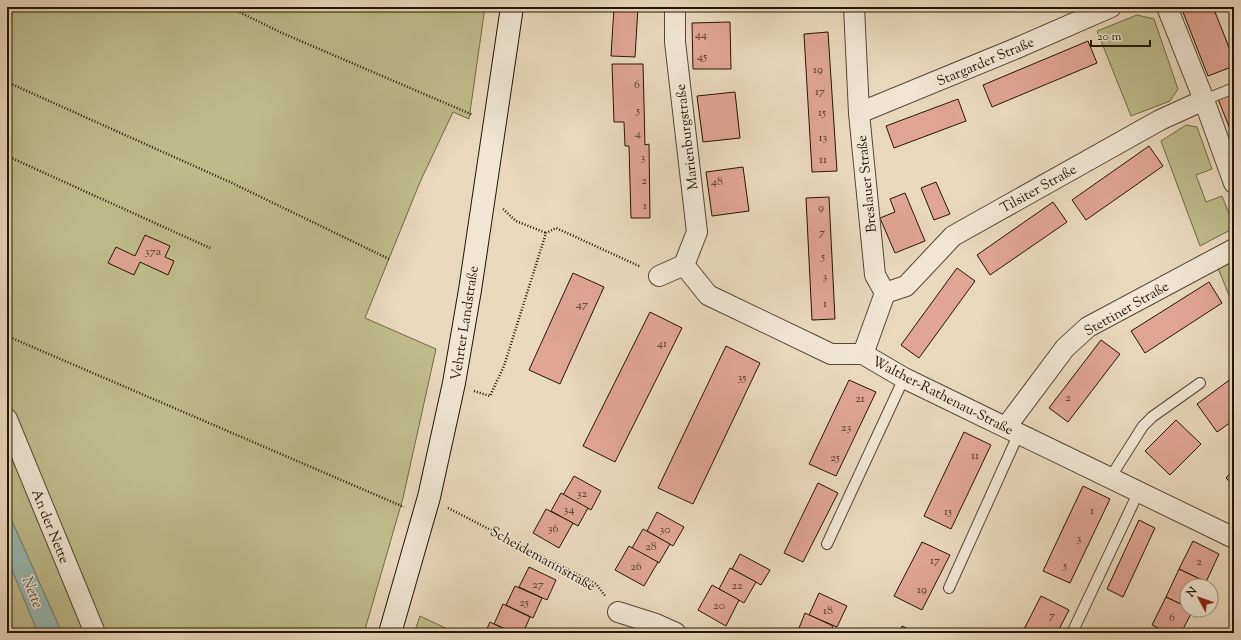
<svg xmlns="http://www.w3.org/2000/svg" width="1241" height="640" font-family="'Sorts Mill Goudy',serif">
	<rect width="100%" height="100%" fill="#ead8bd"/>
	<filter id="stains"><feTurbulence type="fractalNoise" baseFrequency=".005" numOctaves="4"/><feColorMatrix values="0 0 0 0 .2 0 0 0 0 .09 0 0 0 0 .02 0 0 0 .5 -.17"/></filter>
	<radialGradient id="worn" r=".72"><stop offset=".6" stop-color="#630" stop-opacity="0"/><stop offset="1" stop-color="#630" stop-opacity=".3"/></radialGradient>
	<!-- green -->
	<g fill="#bfbc8c" stroke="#726948">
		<polygon points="13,7 485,7 469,119 453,112 420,182 365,318 436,349 403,498 364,633 105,633 7,400 7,17"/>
		<polygon points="1137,15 1154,19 1178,89 1170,101 1131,116 1097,31"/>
		<polygon points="1186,125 1197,127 1212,169 1196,175 1206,202 1222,196 1234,226 1234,228 1200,246 1161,141"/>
		<polygon points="1234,261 1234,308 1218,268"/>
		<polygon points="7,439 89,633 7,633"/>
		<polygon points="420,616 456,633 414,633"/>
	</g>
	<!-- water -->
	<polygon fill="#98b9b2" stroke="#6a786d" points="7,506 12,521 62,633 38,633 7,558"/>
	<!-- building -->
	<g fill="#e0a595" stroke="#241605">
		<polygon points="614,7 638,7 635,57 611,56"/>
		<polygon points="1181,7 1213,7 1234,60 1234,66 1208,76"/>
		<polygon points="730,22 731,69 693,69 692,23"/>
		<polygon points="828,32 837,171 812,172 804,34"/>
		<polygon points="1088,41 1097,63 992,107 983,85"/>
		<polygon points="612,64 643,64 645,145 649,144 650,218 631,218 629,146 625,146 624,122 614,122"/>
		<polygon points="735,92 740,138 703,142 697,96"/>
		<polygon points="1234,93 1234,139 1218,99"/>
		<polygon points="958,99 966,121 894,148 886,126"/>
		<polygon points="1149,146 1163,166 1086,220 1072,200"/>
		<polygon points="743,167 749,211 712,216 706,172"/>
		<polygon points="936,182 950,214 934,220 921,188"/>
		<polygon points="905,193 925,241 895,253 880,218 895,212 890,199"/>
		<polygon points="829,197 835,319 812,320 806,198"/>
		<polygon points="1053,202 1067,222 990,275 977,255"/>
		<polygon points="145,235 170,246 165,257 174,261 168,275 140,262 134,275 108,263 116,247 135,256"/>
		<polygon points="957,268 975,281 919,358 901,345"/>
		<polygon points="573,273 604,287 560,384 529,370"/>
		<polygon points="1209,282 1222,303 1145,353 1131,331"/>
		<polygon points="650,312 682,328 615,462 583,446"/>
		<polygon points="1101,340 1120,354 1068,422 1049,408"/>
		<polygon points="726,346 760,363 693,504 658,488"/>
		<polygon points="1232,378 1234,381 1234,420 1217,432 1197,404"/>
		<polygon points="849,380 876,392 836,476 809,464"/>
		<polygon points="1176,420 1201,444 1170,475 1145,451"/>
		<polygon points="964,432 991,445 951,529 924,516"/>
		<polygon points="1234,469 1234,486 1226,478"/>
		<polygon points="574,476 601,491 591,510 563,495"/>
		<polygon points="818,483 838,493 803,562 784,553"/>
		<polygon points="1083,486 1110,499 1070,583 1043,571"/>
		<polygon points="561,493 588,508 578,526 551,511"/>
		<polygon points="546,509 573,523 559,548 533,533"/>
		<polygon points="657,512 684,527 673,546 647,531"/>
		<polygon points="1139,520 1155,528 1123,597 1107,589"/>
		<polygon points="643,529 670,544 659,563 632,548"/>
		<polygon points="1193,541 1219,554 1206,582 1179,569"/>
		<polygon points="922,542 950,555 922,610 894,596"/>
		<polygon points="629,546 658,562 644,586 615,570"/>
		<polygon points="740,554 770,570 761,585 732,569"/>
		<polygon points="529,567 556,580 547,600 519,587"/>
		<polygon points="730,568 756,582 744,603 719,589"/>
		<polygon points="1179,569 1206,582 1204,586 1187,586 1187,607 1166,597"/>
		<polygon points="712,585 739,600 726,626 698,610"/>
		<polygon points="515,586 542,598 533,618 506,605"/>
		<polygon points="819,593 847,606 837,627 809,615"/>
		<polygon points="1041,596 1069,610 1057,633 1022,633"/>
		<polygon points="1166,597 1187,607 1187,610 1193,610 1181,633 1169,633 1152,625"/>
		<polygon points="503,604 530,617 523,633 514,633 494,624"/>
		<polygon points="805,613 833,626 830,633 797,633"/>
		<polygon points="490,622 494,624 514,633 485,633"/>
		<polygon points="902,626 916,633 899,633"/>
	</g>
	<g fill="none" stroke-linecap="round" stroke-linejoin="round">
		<!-- service casing -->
		<g stroke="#564633" stroke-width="12">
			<g id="service">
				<polyline points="1204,100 1234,88"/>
				<polyline points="1110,478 1143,426 1152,417 1200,383"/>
				<polyline points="827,544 904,378"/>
				<polyline points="949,588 1019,433"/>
				<polyline points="1072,633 1139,491"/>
			</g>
		</g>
		<!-- minor casing -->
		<g stroke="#564633" stroke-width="22">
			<g id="minor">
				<polyline points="675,7 675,42 697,232 684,265"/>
				<polyline points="854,7 859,113 875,275 885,293 863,354"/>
				<polyline points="1167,7 1204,100 1234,183"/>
				<polyline points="859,113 1017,48 1111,7"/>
				<polyline points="659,276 684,265 708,295 831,354 863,354 904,378 1234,538"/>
				<polyline points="885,293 906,286 953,236 1160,120 1204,100"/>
				<polyline points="7,419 95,633"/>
				<polyline points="1006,427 1065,348 1088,327 1234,249"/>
				<polyline points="618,612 656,624 676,633"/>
			</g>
		</g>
		<!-- secondary casing -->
		<g stroke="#241605" stroke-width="24">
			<polyline id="secondary" points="390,633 429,497 454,383 470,290 512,7"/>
		</g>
		<!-- path -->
		<g stroke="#241605" stroke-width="2.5" stroke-dasharray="1 2" stroke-linecap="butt">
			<polyline points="229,7 282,33 473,115"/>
			<polyline points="7,82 232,183 389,259"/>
			<polyline points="7,156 210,248"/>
			<polyline points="503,209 516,221 546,233"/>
			<polyline points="7,336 404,507"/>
			<polyline points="474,391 490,396 504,366 546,233 556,228 641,267"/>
			<polyline points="448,508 596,584 606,597"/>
		</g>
		<!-- service -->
		<use href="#service" stroke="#f1e6d4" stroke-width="10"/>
		<!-- minor -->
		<use href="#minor" stroke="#f1e6d4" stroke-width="20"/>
		<!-- secondary -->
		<use href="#secondary" stroke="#f1e6d4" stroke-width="22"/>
	</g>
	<g text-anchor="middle" stroke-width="3" stroke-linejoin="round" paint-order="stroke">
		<!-- number labels -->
		<g font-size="12" fill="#533a29">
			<text x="701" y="38">44</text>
			<text x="702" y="60">45</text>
			<text x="818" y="73">19</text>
			<text x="637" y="88">6</text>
			<text x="820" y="95">17</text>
			<text x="638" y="114">5</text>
			<text x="822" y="116">15</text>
			<text x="638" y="137">4</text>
			<text x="823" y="141">13</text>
			<text x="643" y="161">3</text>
			<text x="823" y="163">11</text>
			<text x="644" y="184">2</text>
			<text x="717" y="185">48</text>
			<text x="645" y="209">1</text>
			<text x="821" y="211">9</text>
			<text x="822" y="236">7</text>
			<text x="153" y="255">37a</text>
			<text x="823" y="260">5</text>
			<text x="825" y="280">3</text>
			<text x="825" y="307">1</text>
			<text x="582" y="308">47</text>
			<text x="662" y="347">41</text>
			<text x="742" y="381">35</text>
			<text x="1068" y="401">2</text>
			<text x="860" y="402">21</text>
			<text x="846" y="431">23</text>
			<text x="975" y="459">11</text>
			<text x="835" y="461">25</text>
			<text x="582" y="497">32</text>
			<text x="569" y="513">34</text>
			<text x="1092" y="514">1</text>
			<text x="948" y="515">15</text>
			<text x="553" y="532">36</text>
			<text x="665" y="533">30</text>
			<text x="1079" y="542">3</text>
			<text x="651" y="550">28</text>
			<text x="935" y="564">17</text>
			<text x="1199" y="565">2</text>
			<text x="1065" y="569">5</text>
			<text x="636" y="570">26</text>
			<text x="538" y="588">27</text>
			<text x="737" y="589">22</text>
			<text x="922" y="593">19</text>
			<text x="524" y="606">25</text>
			<text x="719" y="609">20</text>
			<text x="828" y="614">18</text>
			<text x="1052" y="619">7</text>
			<text x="1172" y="621">6</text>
		</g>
		<!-- street labels -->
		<g font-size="14" fill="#241605" stroke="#f1e6d4">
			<text transform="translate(985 61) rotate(-23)" y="5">Stargarder Straße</text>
			<text transform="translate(686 137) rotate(-97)" y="5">Marienburgstraße</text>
			<text transform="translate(866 184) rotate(-96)" y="5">Breslauer Straße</text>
			<text transform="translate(1038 188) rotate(-29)" y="5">Tilsiter Straße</text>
			<text transform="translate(1126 308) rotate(-30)" y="5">Stettiner Straße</text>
			<text transform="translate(464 323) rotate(-81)" y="5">Vehrter Landstraße</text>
			<text transform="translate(943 395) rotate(27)" y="5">Walther-Rathenau-Straße</text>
			<text transform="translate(51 526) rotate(68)" y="5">An der Nette</text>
			<text transform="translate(543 558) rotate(29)" y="5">Scheidemannstraße</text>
		</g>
		<!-- water labels -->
		<g font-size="15" font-style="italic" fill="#4d4f42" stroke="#f1e6d4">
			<text transform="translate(33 592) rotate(68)" y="5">Nette</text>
		</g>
	</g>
	<!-- margin -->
	<rect width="1241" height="640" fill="none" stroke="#ead8bd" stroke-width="24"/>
	<rect x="8" y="8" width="1225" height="624" fill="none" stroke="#241605" stroke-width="2"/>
	<rect x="12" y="12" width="1217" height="616" fill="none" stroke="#241605"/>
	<!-- north arrow -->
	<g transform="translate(1199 598) rotate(311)"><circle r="19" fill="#f1e6d4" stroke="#9f9381"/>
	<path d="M0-3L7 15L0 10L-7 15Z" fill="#8f2418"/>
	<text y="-6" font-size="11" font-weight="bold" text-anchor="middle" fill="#241605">N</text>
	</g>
	<!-- scale -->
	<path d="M1091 40v6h59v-6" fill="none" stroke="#241605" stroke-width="2"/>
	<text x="1097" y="40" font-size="12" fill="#241605" stroke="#f1e6d4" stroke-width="3" paint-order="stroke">20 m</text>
	<rect width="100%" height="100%" filter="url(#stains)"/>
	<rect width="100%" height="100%" fill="url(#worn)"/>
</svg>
